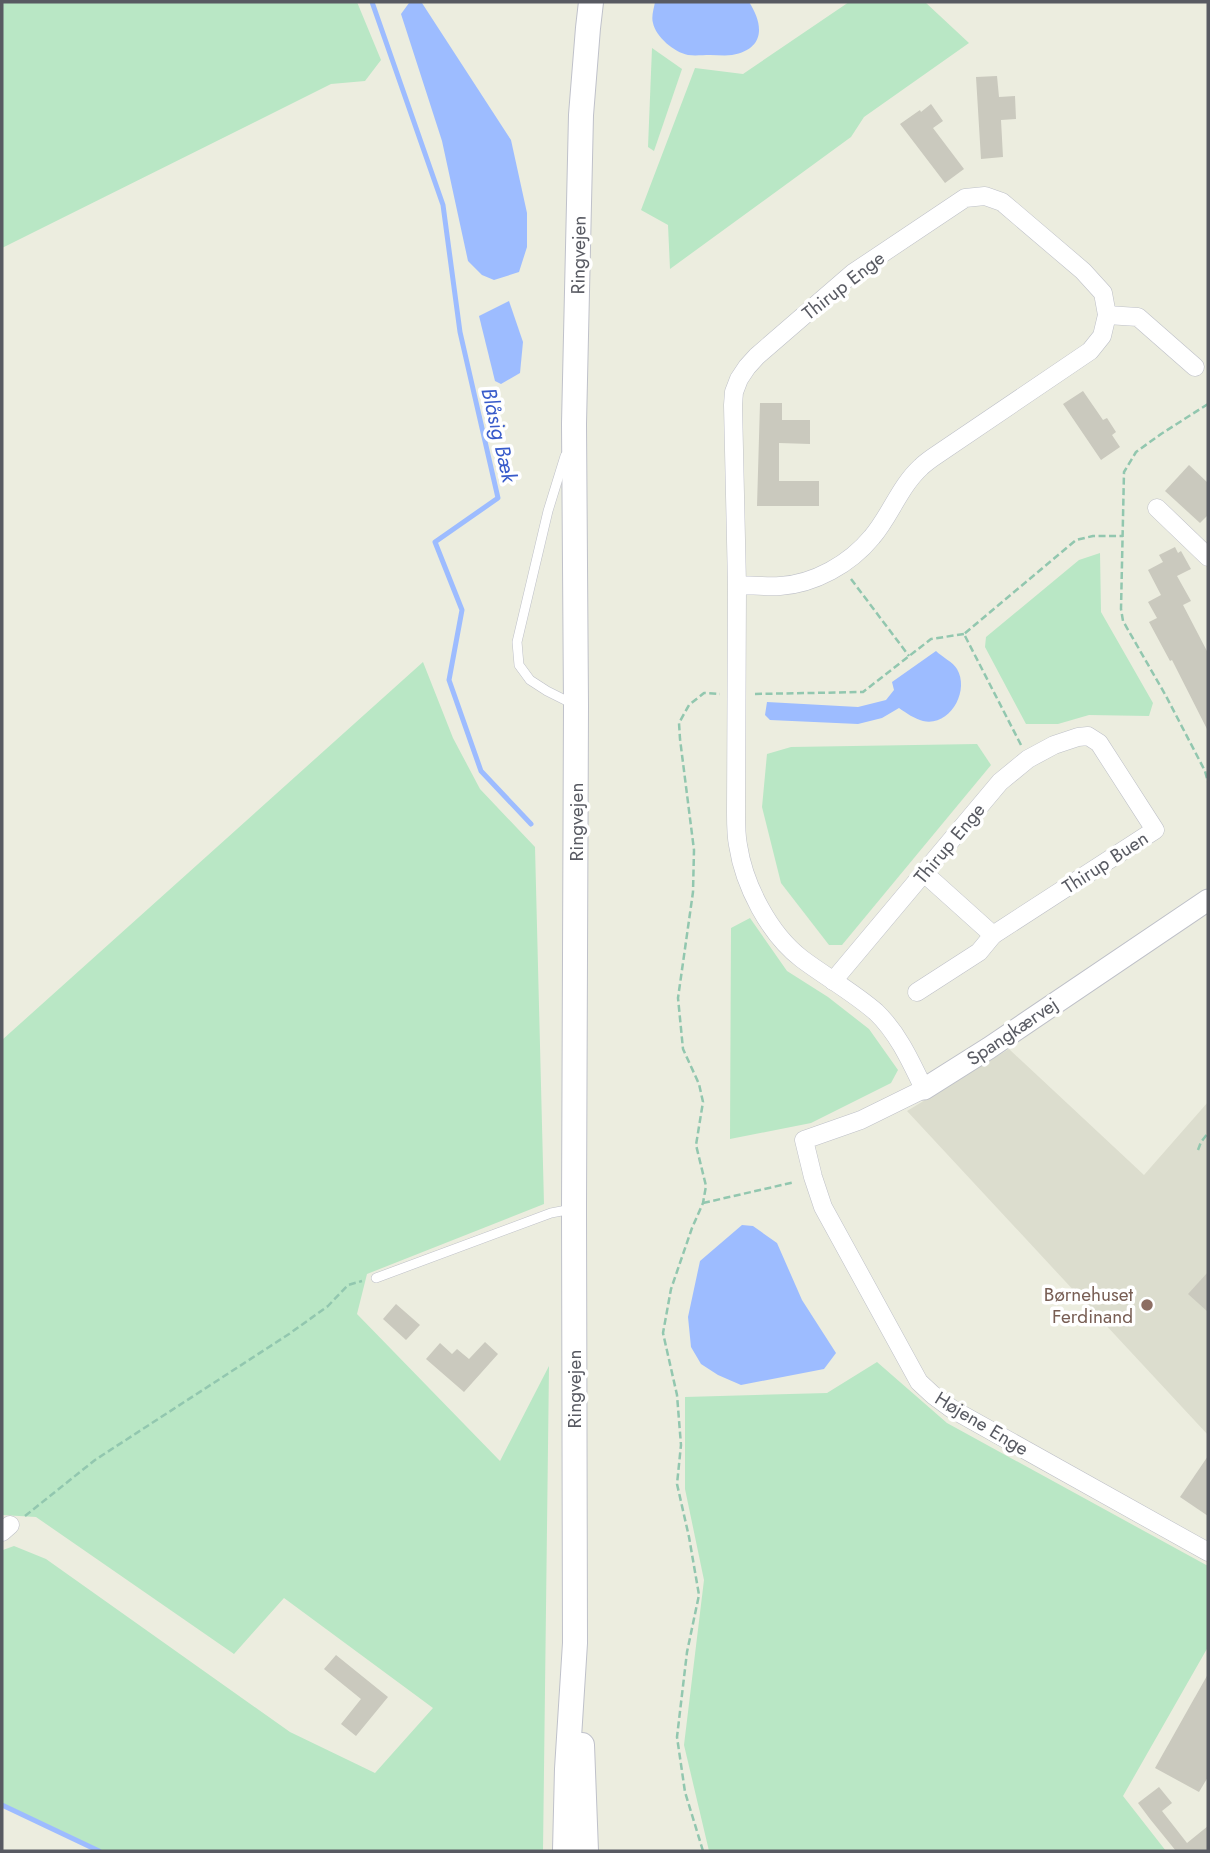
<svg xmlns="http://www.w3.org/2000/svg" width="1210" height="1853" font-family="Jost,sans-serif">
	<rect width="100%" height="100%" fill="#eceddf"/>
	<!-- education -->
	<polygon fill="#dcddce" points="1009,1049 1144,1175 1208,1102 1208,1435 907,1111"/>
	<!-- green -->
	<g fill="#b9e7c5">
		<polygon points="2,2 357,2 381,60 365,81 331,84 2,248"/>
		<polygon points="849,2 925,2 969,43 864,117 851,137 670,269 668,225 641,210 695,68 743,74"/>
		<polygon points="652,48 682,69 654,151 648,147"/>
		<polygon points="1100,553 1101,612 1153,703 1149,716 1089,715 1058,724 1026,724 985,647 986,637 1079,560"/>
		<polygon points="423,662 453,738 480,789 535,847 544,1204 367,1274 357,1314 500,1461 549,1366 543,1851 103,1851 2,1803 3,1550 14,1546 46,1559 290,1732 375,1773 433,1708 284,1598 234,1654 36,1517 2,1515 2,1040"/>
		<polygon points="977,744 991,765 842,945 829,945 781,883 762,807 767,754 791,747"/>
		<polygon points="750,918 787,971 828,997 869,1029 898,1070 891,1083 811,1123 730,1139 731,928"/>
		<polygon points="877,1362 947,1423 1208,1566 1208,1647 1123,1796 1166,1851 709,1851 684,1745 704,1580 685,1489 685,1397 827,1393"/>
	</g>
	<!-- water -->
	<g fill="#9dbcff">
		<path d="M655,2H749C764,25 765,49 732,55C725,56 717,55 710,55C703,55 695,56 688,55C674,52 656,37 653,23C651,17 654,8 655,2Z"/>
		<polygon points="409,3 422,3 511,140 527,213 527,247 519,272 494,280 482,275 468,261 442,141 401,14"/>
		<polygon points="509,301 523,342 520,373 501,384 495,381 479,316"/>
		<path d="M936,651C942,657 953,662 957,669C970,691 950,727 923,721C915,719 906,713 899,708L882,718L858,724L770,720L765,715L767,702L858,707L886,700L894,690L892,682Z"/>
		<polygon points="742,1225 753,1226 777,1243 802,1300 836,1353 824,1369 741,1385 718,1375 701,1364 691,1347 688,1317 700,1261"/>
	</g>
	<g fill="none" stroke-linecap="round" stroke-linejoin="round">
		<!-- stream -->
		<g stroke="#9dbcff" stroke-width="5">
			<polyline points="372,2 443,205 460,332 498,498 435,542 462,610 449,680 481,771 531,824"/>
			<polyline points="2,1805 99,1851"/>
		</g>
	</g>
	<!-- building -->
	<g fill="#cac9be">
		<polygon points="997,76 999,97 1015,96 1016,119 1001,120 1003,157 981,159 976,77"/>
		<polygon points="931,104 943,121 933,128 964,169 945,183 900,124 920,110 921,112"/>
		<polygon points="1083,391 1103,420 1107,418 1116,432 1112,435 1120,447 1101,460 1063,404"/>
		<polygon points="760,403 782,403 782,420 810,420 810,444 779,443 779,481 819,481 819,506 757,506"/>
		<polygon points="1189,465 1208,483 1208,515 1200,523 1165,491"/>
		<polygon points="1175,547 1178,553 1181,551 1191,569 1177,576 1191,601 1183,605 1208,653 1208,731 1172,660 1170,661 1149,622 1157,618 1148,602 1161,595 1148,570 1163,562 1159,555"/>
		<polygon points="1208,1272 1208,1312 1188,1294"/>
		<polygon points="396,1304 420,1325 406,1340 383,1319"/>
		<polygon points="485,1342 498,1354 464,1392 426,1359 440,1343 452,1354 457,1349 469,1359"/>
		<polygon points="1208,1456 1208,1516 1180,1497"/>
		<polygon points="336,1655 388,1697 356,1736 341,1724 361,1699 324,1669"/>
		<polygon points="1208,1674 1208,1777 1199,1792 1155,1768"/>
		<polygon points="1159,1787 1172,1803 1162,1811 1187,1843 1208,1826 1208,1851 1176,1851 1150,1819 1138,1803"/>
	</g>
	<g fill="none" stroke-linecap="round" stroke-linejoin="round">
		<!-- service casing -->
		<g stroke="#bec0c8" stroke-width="10">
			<g id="service">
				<polyline points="565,456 548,511 517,642 519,665 530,680 547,691 573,704"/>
				<polyline points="376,1278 551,1213 572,1209"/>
			</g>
		</g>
		<!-- minor casing -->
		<g stroke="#bec0c8" stroke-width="19">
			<g id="minor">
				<polyline points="1107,315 1138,317 1195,367"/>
				<polyline points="1157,508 1208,557"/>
				<path d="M737,585C751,585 766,587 780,586C814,584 850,564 872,537C890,516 900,486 921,467C926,462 932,458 938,454L1090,351L1102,336L1107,315L1103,293L1083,271L1002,202L985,196L965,198L853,273L757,356L747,367L739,379L734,392L733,405L737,585L736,813C736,823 736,835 738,845C744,885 769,934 802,959C826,977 853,992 876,1012C898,1033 911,1062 924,1089L861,1120L804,1140L813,1177L823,1207L919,1382L933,1395L952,1409L1208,1552"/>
				<polyline points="833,981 1000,782 1028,759 1054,745 1078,737 1088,736 1099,743 1155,830 993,935 924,873"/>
				<polyline points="917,992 979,952 993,935"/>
				<polyline points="2,1532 10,1525"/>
			</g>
		</g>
		<!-- tertiary casing -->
		<g stroke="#bec0c8" stroke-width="23">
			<polyline id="tertiary" points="924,1089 989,1048 1208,900"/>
		</g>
		<!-- secondary casing -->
		<g stroke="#bfc1ca" stroke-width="26">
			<g id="secondary">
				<polyline points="582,1745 586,1851"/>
				<polyline points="565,1851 567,1769 575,1643 574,1209 576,705 574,424 581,115 588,28 591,2"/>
			</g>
		</g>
		<!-- path -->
		<g stroke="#92c7af" stroke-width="2.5" stroke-dasharray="7 3.5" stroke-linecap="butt">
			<polyline points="1208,404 1161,434 1136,452 1124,472 1121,609 1123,621 1166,696 1205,771 1208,782"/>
			<polyline points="851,579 909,656"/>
			<polyline points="755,694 863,692 931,639 964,634"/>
			<polyline points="1021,745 964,634 1076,540 1093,536 1123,536"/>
			<polyline points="1198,1150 1201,1142 1208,1133"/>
			<polyline points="703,1203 795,1182"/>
			<polyline points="25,1516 95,1460 289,1334 328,1306 348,1285 362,1281"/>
			<polyline points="703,1851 685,1792 677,1737 687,1652 699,1595 689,1537 677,1484 681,1445 677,1395 663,1333 671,1289 692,1228 703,1203 706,1186 696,1145 703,1102 699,1084 683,1049 678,998 693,892 694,850 680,739 679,723 689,705 704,693 720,694"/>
		</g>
		<!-- service -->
		<use href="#service" stroke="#fff" stroke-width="9"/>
		<!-- minor -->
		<use href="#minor" stroke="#fff" stroke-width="18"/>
		<!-- tertiary -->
		<use href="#tertiary" stroke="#fff" stroke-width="21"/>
		<!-- secondary -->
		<use href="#secondary" stroke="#fff" stroke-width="24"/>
	</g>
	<!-- markers -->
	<circle fill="#8d6e63" stroke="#fff" stroke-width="2.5" cx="1147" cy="1305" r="7"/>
	<g text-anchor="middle" stroke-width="7" stroke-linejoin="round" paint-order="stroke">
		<!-- street labels -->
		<g font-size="19" fill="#585a62" stroke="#fff">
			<text transform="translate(578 255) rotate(-89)" y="7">Ringvejen</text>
			<text transform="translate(843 285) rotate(-38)" y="7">Thirup Enge</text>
			<text transform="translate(576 822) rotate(-90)" y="7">Ringvejen</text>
			<text transform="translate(949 843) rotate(-50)" y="7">Thirup Enge</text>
			<text transform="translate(1105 862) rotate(-33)" y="7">Thirup Buen</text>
			<text transform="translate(1012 1031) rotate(-34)" y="7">Spangkærvej</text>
			<text transform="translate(574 1389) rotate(-90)" y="7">Ringvejen</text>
			<text transform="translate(982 1423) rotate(31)" y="7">Højene Enge</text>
		</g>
		<!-- education labels -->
		<g font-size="19" fill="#785e54" stroke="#fff" text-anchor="end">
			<text x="1133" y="1301">Børnehuset<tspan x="1133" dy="22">Ferdinand</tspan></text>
		</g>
		<!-- water labels -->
		<g font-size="21" font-style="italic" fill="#385bca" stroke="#fff">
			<text transform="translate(499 435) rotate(77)" y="7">Blåsig Bæk</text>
		</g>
	</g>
	<!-- border -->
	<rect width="1210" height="1853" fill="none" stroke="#585a62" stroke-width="7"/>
</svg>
